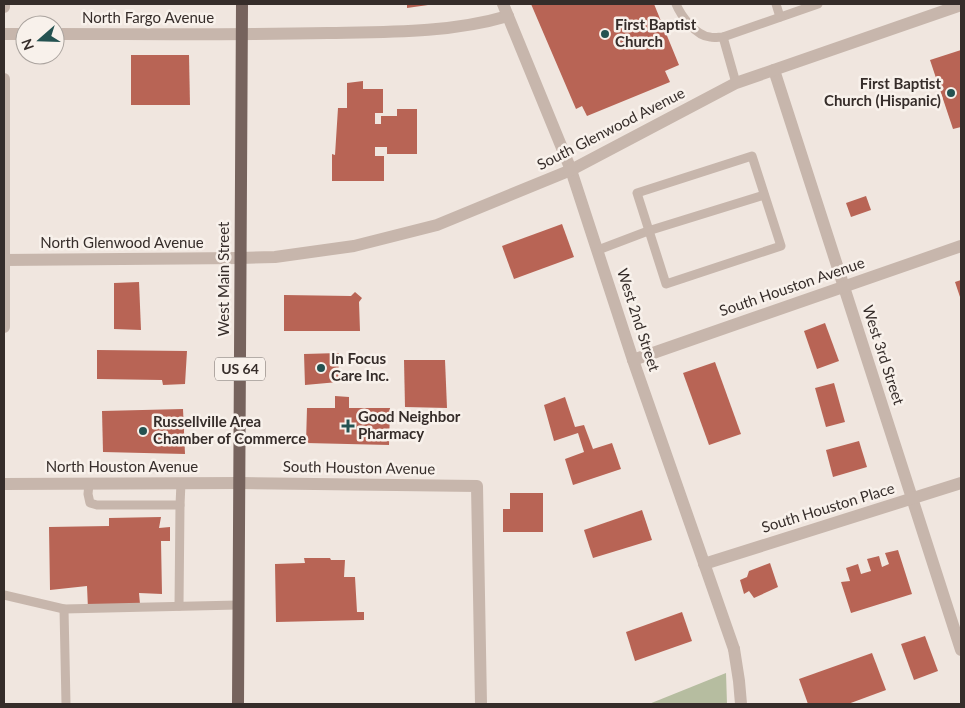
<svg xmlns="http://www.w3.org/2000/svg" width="965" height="708" font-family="Lato,sans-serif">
	<rect width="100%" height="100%" fill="#f0e6df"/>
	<!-- green -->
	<polygon fill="#b6bda0" points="726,673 727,704 649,704"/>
	<!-- building -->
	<g fill="#b86455">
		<polygon points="407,4 428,4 428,5 407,8"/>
		<polygon points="531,4 654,4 679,65 665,71 670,82 587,116 582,106 576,109"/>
		<polygon points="961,50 961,127 953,129 930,60"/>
		<polygon points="131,55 189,55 190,105 131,105"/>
		<polygon points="363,81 363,89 383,89 383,113 375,113 375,124 381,124 381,116 397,116 397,109 417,109 417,154 387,154 387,147 375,147 375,156 384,156 384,181 332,181 332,154 335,155 338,108 347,108 347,83"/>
		<polygon points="866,196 871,210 851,217 846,203"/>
		<polygon points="562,224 574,257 514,279 502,246"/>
		<polygon points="961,280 961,300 955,282"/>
		<polygon points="139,282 141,330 114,329 114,283"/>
		<polygon points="355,292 362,298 359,302 360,331 284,331 284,295 351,296"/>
		<polygon points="825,323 839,361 817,369 804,331"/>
		<polygon points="97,350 187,351 185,384 163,385 162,380 97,379"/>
		<polygon points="339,353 338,382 305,385 304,354"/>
		<polygon points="404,360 445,360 447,408 405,407"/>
		<polygon points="715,362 741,434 709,445 683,373"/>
		<polygon points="834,383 845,422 826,427 815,388"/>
		<polygon points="335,396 349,397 349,408 390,408 389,445 306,443 307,408 335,408"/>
		<polygon points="565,397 575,427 584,425 593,449 612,443 621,469 573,485 565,459 584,452 578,433 554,441 544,405"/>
		<polygon points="183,409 185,454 103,452 102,411"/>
		<polygon points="859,441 867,467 833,477 826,450"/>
		<polygon points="510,493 543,493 543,532 503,532 503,509 510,509"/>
		<polygon points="642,510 652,540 593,558 584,530"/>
		<polygon points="161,517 159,528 170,527 170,541 161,541 162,594 139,593 140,604 88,609 87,586 50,590 49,527 109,526 109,518"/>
		<polygon points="898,550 912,594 851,613 841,582 850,581 846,568 858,564 861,574 871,571 867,559 879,556 882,567 889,564 885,553"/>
		<polygon points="304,558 330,558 331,560 345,560 344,577 355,577 357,612 364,612 364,620 276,622 275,564 305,563"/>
		<polygon points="770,563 778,587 754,598 749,591 744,594 740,580 747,577 749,571"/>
		<polygon points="682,612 692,641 635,661 626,632"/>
		<polygon points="925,636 938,671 914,680 901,644"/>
		<polygon points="872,653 886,690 848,704 808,704 799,679"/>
	</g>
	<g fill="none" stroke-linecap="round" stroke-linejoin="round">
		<!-- service -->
		<g stroke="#c7b6ac" stroke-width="9">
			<path d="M676,4C681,16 696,36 710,37C714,38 719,37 723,37L818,4"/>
			<polyline points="776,4 780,17"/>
			<polyline points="723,37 736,83"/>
			<polygon points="752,156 781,246 666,284 637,193"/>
			<polyline points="598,250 648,231 764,195"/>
			<polyline points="89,484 88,494 90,503 97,505 180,505 181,483"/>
			<polyline points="4,595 64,609 238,605"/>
			<polyline points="179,606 180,505"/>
			<polyline points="64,609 66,704"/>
		</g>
		<!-- minor -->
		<g stroke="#c7b6ac" stroke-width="12">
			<polyline points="4,7 4,4"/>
			<polyline points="4,34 25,34"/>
			<path d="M55,34C146,34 237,35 328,33C389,32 450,33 508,16"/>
			<polyline points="774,70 961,650"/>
			<polyline points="4,79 4,327"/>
			<polyline points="571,170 633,360 734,649"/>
			<polyline points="4,260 240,258"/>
			<polyline points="633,360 961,246"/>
			<polyline points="4,484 240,483 477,486 481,704"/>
			<polyline points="704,564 961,483"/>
		</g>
		<!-- tertiary -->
		<g stroke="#c7b6ac" stroke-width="12">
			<polyline points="503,4 571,170"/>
			<polyline points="240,258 275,257 354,246 437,225 571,170 736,83 961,5"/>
			<polyline points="734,649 739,681 741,704"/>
		</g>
		<!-- primary -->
		<polyline stroke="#76635d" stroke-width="12" points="238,704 242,4"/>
	</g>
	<!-- markers -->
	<g fill="#245251" stroke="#f8f1eb" stroke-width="2">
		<circle cx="605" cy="34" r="5"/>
		<circle cx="951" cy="93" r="5"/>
		<circle cx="321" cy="368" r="5"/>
		<path d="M345.5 418.5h5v5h5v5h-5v5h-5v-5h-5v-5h5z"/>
		<circle cx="143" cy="431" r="5"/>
	</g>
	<g text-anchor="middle" stroke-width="5" stroke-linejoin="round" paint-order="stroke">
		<!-- shield labels -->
		<rect fill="#f8f1eb" stroke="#706864" stroke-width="1" x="215" y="357.5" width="50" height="23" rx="4"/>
		<g font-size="14" font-weight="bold" fill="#362d2a">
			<text x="240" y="374">US 64</text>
		</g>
		<!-- street labels -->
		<g font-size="15" fill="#362d2a" stroke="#f8f1eb">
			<text x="148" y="23">North Fargo Avenue</text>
			<text transform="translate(611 129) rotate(-27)" y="5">South Glenwood Avenue</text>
			<text x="122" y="248">North Glenwood Avenue</text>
			<text transform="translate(224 279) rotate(-90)" y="5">West Main Street</text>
			<text transform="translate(792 287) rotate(-19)" y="5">South Houston Avenue</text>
			<text transform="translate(638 320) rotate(72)" y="5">West 2nd Street</text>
			<text transform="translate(883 355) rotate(72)" y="5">West 3rd Street</text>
			<text x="122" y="472">North Houston Avenue</text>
			<text transform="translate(359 468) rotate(1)" y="5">South Houston Avenue</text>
			<text transform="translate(828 508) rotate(-17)" y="5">South Houston Place</text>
		</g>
		<!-- poi labels -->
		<g font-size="15" font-weight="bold" fill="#362d2a" stroke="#f8f1eb" text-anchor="start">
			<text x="615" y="30">First Baptist<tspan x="615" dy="17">Church</tspan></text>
			<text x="941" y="89" text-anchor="end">First Baptist<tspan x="941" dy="17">Church (Hispanic)</tspan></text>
			<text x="331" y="364">In Focus<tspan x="331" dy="17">Care Inc.</tspan></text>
			<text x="358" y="422">Good Neighbor<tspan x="358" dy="17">Pharmacy</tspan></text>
			<text x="153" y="427">Russellville Area<tspan x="153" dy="17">Chamber of Commerce</tspan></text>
		</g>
	</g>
	<!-- border -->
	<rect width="965" height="708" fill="none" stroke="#362d2a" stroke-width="10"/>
	<!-- north arrow -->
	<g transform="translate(40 40) rotate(250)"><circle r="24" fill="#f8f1eb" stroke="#aaa39e"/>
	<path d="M0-4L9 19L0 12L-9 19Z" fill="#245251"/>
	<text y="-8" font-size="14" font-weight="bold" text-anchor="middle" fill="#362d2a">N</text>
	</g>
</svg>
